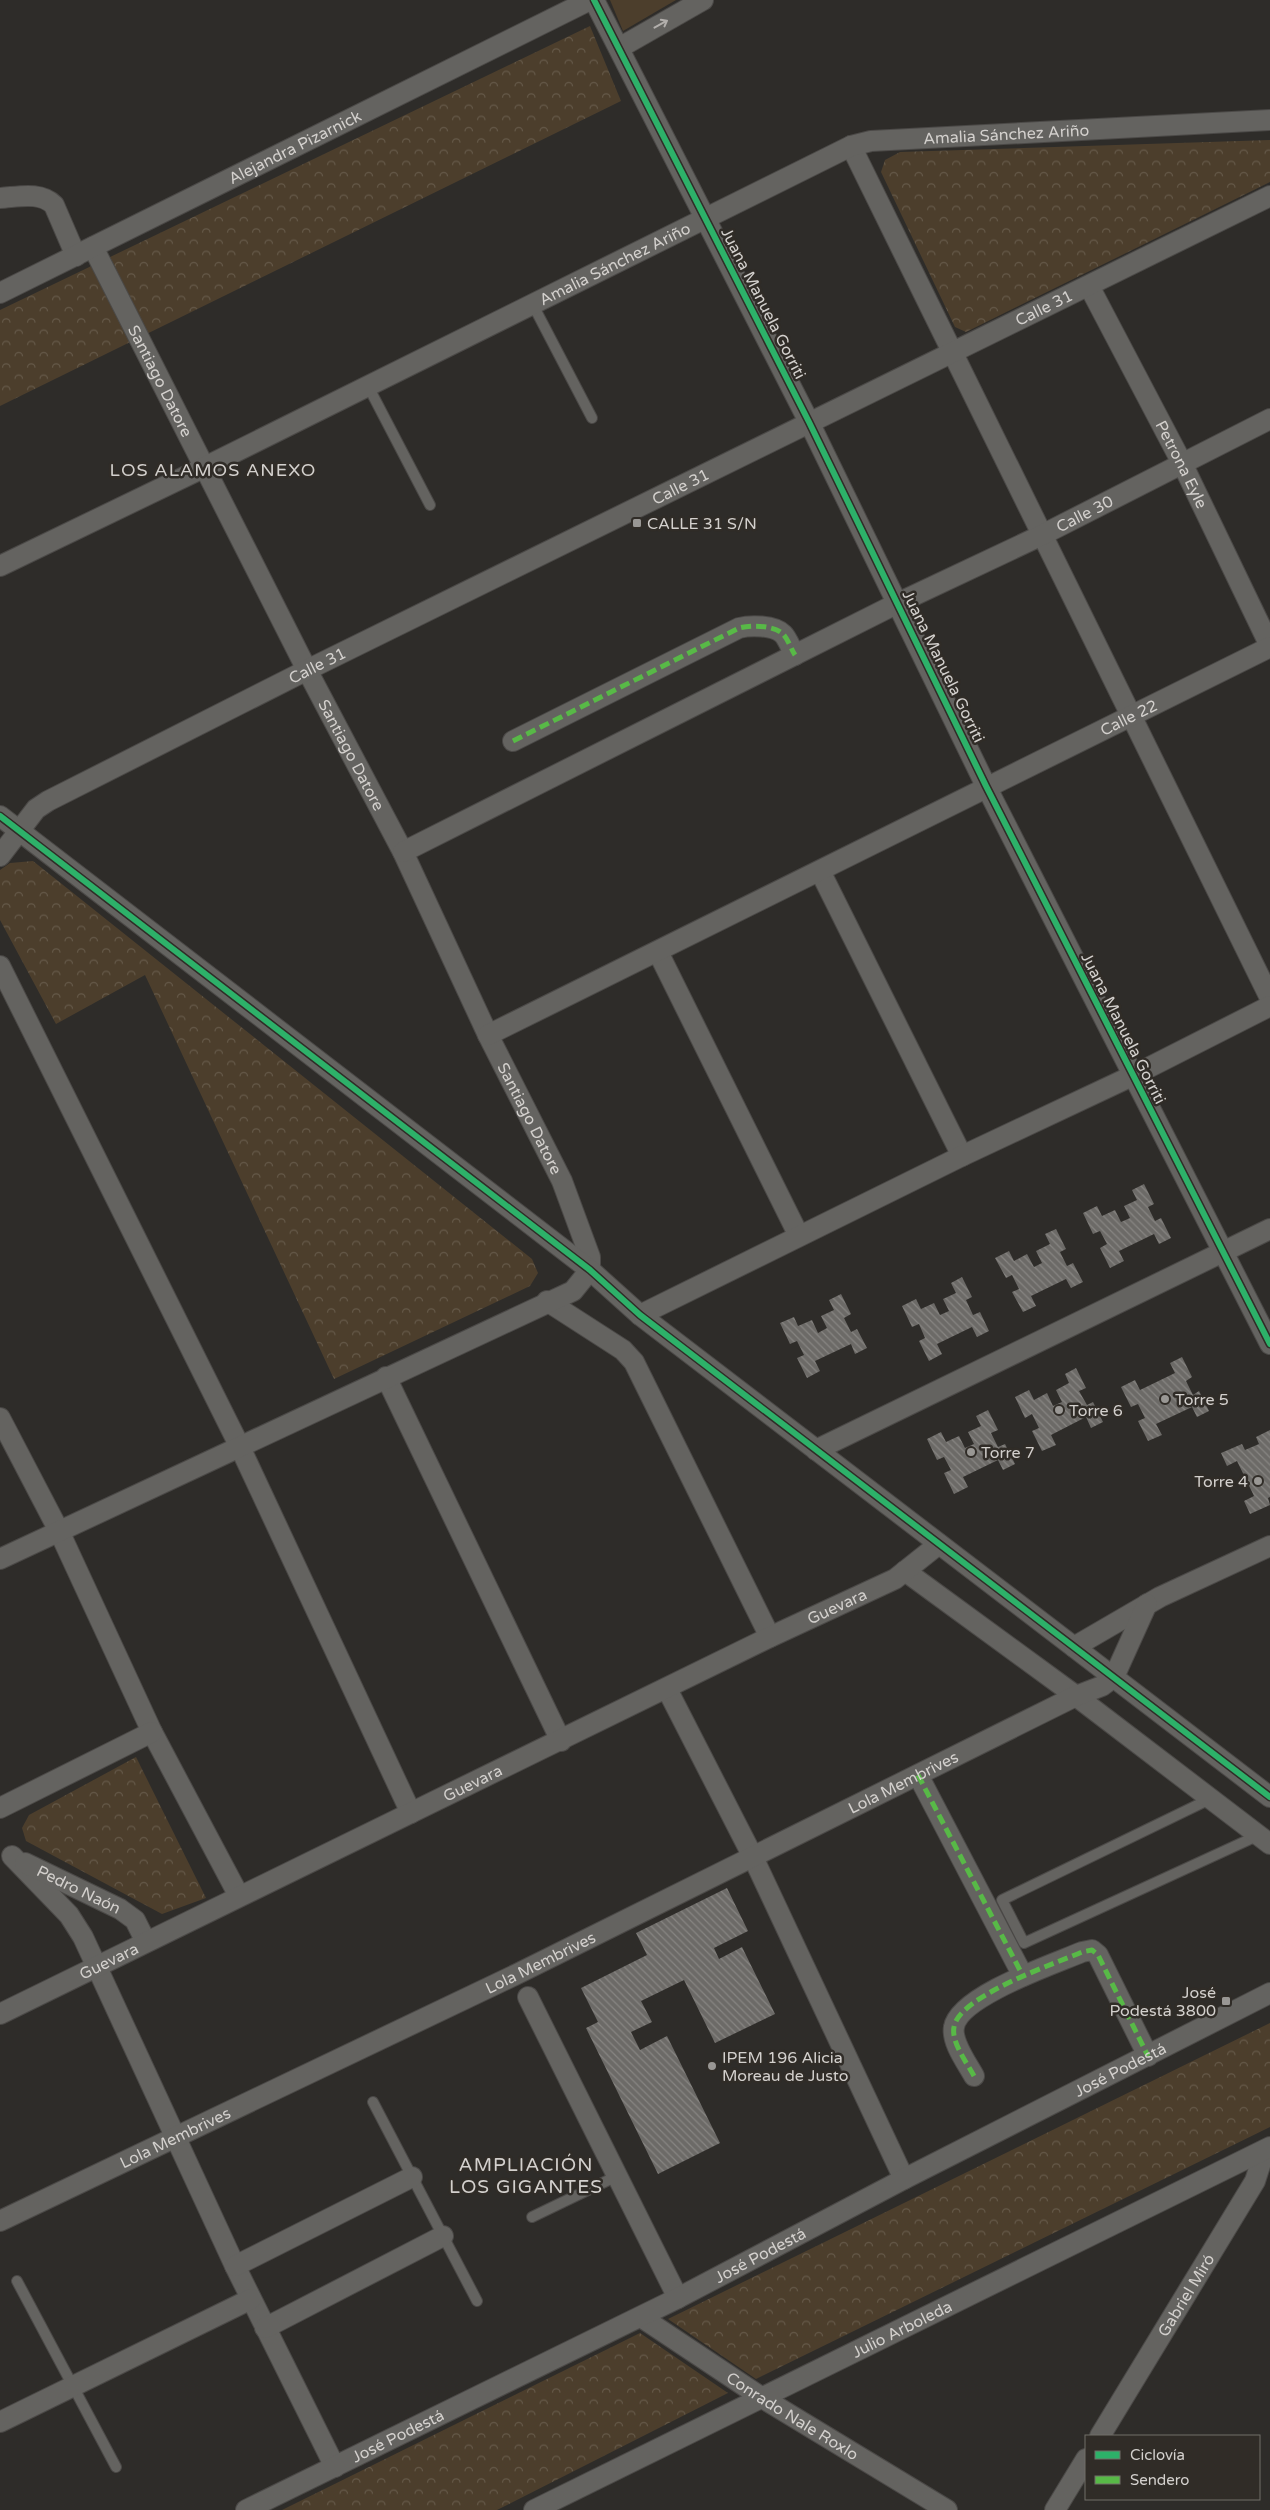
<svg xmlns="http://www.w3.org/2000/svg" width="1270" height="2510" font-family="'Varela Round',sans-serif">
	<defs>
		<pattern id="park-crowns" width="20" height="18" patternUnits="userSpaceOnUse" patternTransform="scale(1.25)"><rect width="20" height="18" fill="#4c3e2c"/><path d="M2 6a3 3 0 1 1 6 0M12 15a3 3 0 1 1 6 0" fill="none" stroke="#655949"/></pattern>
		<pattern id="building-back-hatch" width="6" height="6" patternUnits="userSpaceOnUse" patternTransform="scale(1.25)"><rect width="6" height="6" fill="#6c6a67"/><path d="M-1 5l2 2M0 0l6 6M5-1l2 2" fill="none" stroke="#878582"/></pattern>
	</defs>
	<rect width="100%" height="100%" fill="#2e2c29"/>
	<!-- green -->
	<polygon fill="#4c3e2c" points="610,0 676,0 623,31"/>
	<!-- park -->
	<g fill="url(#park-crowns)">
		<polygon points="590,26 621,101 0,406 0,310"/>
		<polygon points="1270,140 1270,182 966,332 955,327 881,172 885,160 900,152"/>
		<polygon points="33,861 532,1259 538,1273 530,1286 334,1379 145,975 56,1024 0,920 0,870 10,863"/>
		<polygon points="136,1757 206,1898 162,1914 26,1841 22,1828 29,1815"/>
		<polygon points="1270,2023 1270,2127 756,2379 668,2319"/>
		<polygon points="640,2333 728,2393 497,2510 282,2510"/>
	</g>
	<!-- building -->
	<g fill="url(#building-back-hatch)">
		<polygon points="1144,1184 1154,1204 1148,1207 1155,1221 1161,1218 1171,1238 1159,1244 1154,1234 1119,1251 1124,1261 1110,1268 1100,1248 1107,1244 1100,1231 1093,1234 1083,1213 1097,1206 1102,1216 1115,1210 1121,1222 1130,1218 1124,1206 1137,1200 1132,1190"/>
		<polygon points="1056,1229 1066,1249 1060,1252 1067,1266 1073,1263 1083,1282 1071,1288 1066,1279 1031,1296 1036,1306 1023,1312 1012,1292 1019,1289 1012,1275 1006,1278 995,1258 1009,1251 1014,1261 1027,1254 1034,1267 1042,1263 1036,1251 1050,1244 1045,1234"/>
		<polygon points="962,1277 972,1297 966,1300 973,1315 980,1312 989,1331 977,1337 972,1327 937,1344 942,1354 929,1361 919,1341 925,1338 919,1324 912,1327 902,1306 916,1299 921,1309 934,1303 940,1315 949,1311 943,1299 956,1293 951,1283"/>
		<polygon points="841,1294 851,1314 844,1318 851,1332 857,1329 867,1348 855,1354 851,1344 815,1361 820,1371 807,1378 797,1358 804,1355 797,1341 790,1344 780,1323 794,1317 798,1326 812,1320 818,1333 827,1328 821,1316 834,1310 829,1300"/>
		<polygon points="1182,1357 1192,1377 1186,1381 1193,1395 1199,1391 1209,1411 1197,1417 1192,1407 1156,1424 1162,1435 1148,1441 1138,1421 1145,1418 1138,1404 1131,1407 1121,1387 1135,1380 1140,1390 1175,1373 1170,1363"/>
		<polygon points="1076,1368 1086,1388 1079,1391 1087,1405 1093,1402 1103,1422 1091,1428 1086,1417 1051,1435 1056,1445 1042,1451 1032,1431 1039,1428 1032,1414 1025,1418 1015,1397 1029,1390 1034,1400 1047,1393 1053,1406 1062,1402 1056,1390 1069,1383 1065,1374"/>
		<polygon points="988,1410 998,1430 991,1433 998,1447 1005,1444 1015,1464 1003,1470 998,1460 963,1477 968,1487 954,1494 944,1473 951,1470 944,1457 937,1460 927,1439 941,1432 946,1442 959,1436 965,1448 974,1444 968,1432 981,1426 976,1416"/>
		<polygon points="1270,1430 1270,1497 1268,1498 1270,1505 1250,1514 1244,1501 1254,1496 1237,1461 1227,1466 1221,1453 1242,1444 1245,1450 1259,1444 1256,1437"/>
		<polygon points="727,1888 748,1931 714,1948 719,1959 742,1947 775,2014 715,2043 684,1980 641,2001 652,2022 631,2032 640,2050 667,2036 720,2143 658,2174 586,2028 598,2022 581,1988 647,1955 636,1933"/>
	</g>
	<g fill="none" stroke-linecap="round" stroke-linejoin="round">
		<!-- lane casing -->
		<g stroke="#4b4947" stroke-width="12">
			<g id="lane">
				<polyline points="533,305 592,418"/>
				<polyline points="368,386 430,505"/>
				<polyline points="1212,1798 1002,1900 1024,1943 1259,1835"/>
				<polyline points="373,2102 477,2301"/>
				<polyline points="532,2217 617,2176"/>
				<polyline points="17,2281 116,2467"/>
			</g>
		</g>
		<!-- street casing -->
		<g stroke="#4b4947" stroke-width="22">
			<g id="street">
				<polyline points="594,0 809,422 986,786 1270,1344"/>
				<polyline points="619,48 703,0"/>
				<polyline points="851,146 1270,998"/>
				<path d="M0,198C18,197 40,191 54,205L76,256"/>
				<path id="s1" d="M93,247L307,670L403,852L488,1035L562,1181L590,1257V1270"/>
				<path id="s2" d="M1089,286L1182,463L1270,646"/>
				<path id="s3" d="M0,293L590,0"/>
				<path id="s4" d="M0,566L205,467L851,146L871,141L1270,120"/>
				<path d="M513,741L739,628C750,625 774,625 783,634C788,639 791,649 795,655"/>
				<polyline points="0,816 590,1270 640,1315 1270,1797"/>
				<path id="s5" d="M403,852L898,603L1042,535L1270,419"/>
				<path id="s6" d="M0,856L36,809L48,801L307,670L1270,196"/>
				<polyline points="820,871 962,1156"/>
				<polyline points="658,952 799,1236"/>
				<polyline points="0,966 239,1445 411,1813"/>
				<path id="s7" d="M488,1035L1270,647"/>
				<polyline points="547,1301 623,1350 634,1362 770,1637"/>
				<polyline points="640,1315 962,1156 1132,1076 1270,1006"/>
				<polyline points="386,1377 561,1741"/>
				<polyline points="0,1418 59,1531 152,1732 239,1896"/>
				<polyline points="816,1450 1270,1229"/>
				<polyline points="0,1559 573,1291 590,1270"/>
				<polyline points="905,1571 1076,1696 1270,1844"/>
				<polyline points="1074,1647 1160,1597 1270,1546"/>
				<polyline points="667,1689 752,1855 904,2179"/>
				<polyline points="918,1775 1023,1976"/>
				<polyline points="0,1808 152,1732"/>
				<polyline points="12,1856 69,1915 83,1937 235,2266 335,2467"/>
				<path id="s8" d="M25,1863L120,1909L135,1920L146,1942"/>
				<polyline points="528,1997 678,2298"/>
				<path id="s9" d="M0,2014L770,1637L895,1579L939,1544"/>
				<path d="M974,2076C967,2063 951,2042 954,2027C959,1996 1054,1964 1082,1952L1092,1950L1098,1955L1148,2056"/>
				<path id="s10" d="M0,2221L517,1974L1076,1696L1102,1686L1114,1677L1147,1604"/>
				<polyline points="235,2266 412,2177"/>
				<path id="s11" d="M641,2317L764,2399L947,2510"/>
				<polyline points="265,2328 443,2236"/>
				<polyline points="0,2422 251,2299"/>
				<path id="s12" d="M1100,2436L1255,2181L1265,2150"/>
				<path id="s13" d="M246,2510L678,2298L904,2179L1270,1993"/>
				<path id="s14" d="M534,2510L1270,2147"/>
				<polyline points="1055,2510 1086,2459"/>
			</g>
		</g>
		<!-- lane -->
		<use href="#lane" stroke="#646360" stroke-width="10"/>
		<!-- street -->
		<use href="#street" stroke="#646360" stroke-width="20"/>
		<!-- quiet -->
		<g stroke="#58b947" stroke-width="5" stroke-dasharray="10 5" stroke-linecap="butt">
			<path d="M513,741L739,628C750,625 774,625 783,634C788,639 791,649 795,655"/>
			<polyline points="918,1775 1023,1976"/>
			<path d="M974,2076C967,2063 951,2042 954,2027C959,1996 1054,1964 1082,1952L1092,1950L1098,1955L1148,2056"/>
		</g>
		<!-- cycleway casing -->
		<g stroke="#302c27" stroke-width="9">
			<g id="cycleway">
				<polyline points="594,0 809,422 986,786 1270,1344"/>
				<polyline points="0,816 590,1270 640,1315 1270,1797"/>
			</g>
		</g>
		<!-- cycleway -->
		<use href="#cycleway" stroke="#2db169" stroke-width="6"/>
	</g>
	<!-- one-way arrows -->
	<defs><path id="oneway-shaft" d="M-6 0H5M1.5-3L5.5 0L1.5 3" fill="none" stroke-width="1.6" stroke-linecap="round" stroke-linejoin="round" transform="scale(1.25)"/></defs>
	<use stroke="#b2afac" href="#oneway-shaft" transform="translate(661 24) rotate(-29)"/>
	<!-- markers -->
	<g fill="#999794" stroke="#302c27" stroke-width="2">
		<rect x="632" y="518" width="10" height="10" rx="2.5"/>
		<circle cx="1165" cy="1399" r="5"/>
		<circle cx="1059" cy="1410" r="5"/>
		<circle cx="971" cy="1452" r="5"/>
		<circle cx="1258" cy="1481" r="5"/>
		<rect x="1221" y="1996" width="10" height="10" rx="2.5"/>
		<circle cx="712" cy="2066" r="5"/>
	</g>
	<g text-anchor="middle" stroke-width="5" stroke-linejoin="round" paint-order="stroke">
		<!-- street labels -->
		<g font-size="16" fill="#d3d0cd" stroke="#302c27">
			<text dy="6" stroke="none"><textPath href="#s4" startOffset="1105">Amalia Sánchez Ariño</textPath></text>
			<text dy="6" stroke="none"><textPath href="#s3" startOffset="329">Alejandra Pizarnick</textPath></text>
			<text dy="6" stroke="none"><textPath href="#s4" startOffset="685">Amalia Sánchez Ariño</textPath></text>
			<text transform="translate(764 303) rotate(63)" y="6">Juana Manuela Gorriti</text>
			<text dy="6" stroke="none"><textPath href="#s6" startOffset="1185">Calle 31</textPath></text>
			<text dy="6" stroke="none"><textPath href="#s1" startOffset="150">Santiago Datore</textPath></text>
			<text dy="6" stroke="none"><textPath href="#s2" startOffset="201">Petrona Eyle</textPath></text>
			<text dy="6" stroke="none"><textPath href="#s6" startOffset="780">Calle 31</textPath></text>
			<text dy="6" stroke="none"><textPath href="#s5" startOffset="761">Calle 30</textPath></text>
			<text dy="6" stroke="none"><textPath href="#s6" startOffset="375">Calle 31</textPath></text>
			<text transform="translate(944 666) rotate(64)" y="6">Juana Manuela Gorriti</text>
			<text dy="6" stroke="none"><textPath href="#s7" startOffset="715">Calle 22</textPath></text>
			<text dy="6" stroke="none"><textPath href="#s1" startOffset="570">Santiago Datore</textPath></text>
			<text transform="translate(1124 1028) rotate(63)" y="6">Juana Manuela Gorriti</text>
			<text dy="6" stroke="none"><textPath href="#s1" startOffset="975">Santiago Datore</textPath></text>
			<text dy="6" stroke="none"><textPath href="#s9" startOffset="931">Guevara</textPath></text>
			<text dy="6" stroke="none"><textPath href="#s10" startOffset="1004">Lola Membrives</textPath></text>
			<text dy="6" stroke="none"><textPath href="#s9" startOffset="526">Guevara</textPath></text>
			<text dy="6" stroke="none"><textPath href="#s8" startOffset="60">Pedro Naón</textPath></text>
			<text dy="6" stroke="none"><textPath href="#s9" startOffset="121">Guevara</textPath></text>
			<text dy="6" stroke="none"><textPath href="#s10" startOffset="599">Lola Membrives</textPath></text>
			<text dy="6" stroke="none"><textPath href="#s13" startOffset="979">José Podestá</textPath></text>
			<text dy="6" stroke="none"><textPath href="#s10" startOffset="194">Lola Membrives</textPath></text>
			<text dy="6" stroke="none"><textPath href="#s13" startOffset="574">José Podestá</textPath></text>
			<text dy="6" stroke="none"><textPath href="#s12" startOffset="165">Gabriel Miró</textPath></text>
			<text dy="6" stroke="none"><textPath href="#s14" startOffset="410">Julio Arboleda</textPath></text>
			<text dy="6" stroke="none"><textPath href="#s11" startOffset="181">Conrado Nale Roxlo</textPath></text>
			<text dy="6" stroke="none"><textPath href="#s13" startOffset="169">José Podestá</textPath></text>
		</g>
		<!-- poi labels -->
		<g font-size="16" fill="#d3d0cd" stroke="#302c27" text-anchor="start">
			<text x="647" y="529">CALLE 31 S/N</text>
			<text x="1175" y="1405">Torre 5</text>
			<text x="1069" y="1416">Torre 6</text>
			<text x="981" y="1458">Torre 7</text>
			<text x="1248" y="1487" text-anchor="end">Torre 4</text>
			<text x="1216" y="1998" text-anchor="end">José<tspan x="1216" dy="18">Podestá 3800</tspan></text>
			<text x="722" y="2063">IPEM 196 Alicia<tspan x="722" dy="18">Moreau de Justo</tspan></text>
		</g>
		<!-- neighbourhood labels -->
		<g font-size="18" letter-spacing="1" fill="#d3d0cd" stroke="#302c27">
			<text x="213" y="476">LOS ALAMOS ANEXO</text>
		</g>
		<!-- quarter labels -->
		<g font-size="19" letter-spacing="1" fill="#d3d0cd" stroke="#302c27">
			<text x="526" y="2171">AMPLIACIÓN<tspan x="526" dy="22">LOS GIGANTES</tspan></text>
		</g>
	</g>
	<!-- legend -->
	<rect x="1085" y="2435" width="175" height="65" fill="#302c27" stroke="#716e69"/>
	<rect x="1095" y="2451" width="25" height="8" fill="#2db169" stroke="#716e69"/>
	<text x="1130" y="2460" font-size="15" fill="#d3d0cd">Ciclovía</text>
	<rect x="1095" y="2476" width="25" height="8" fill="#58b947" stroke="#716e69"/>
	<text x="1130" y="2485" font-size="15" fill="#d3d0cd">Sendero</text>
</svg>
